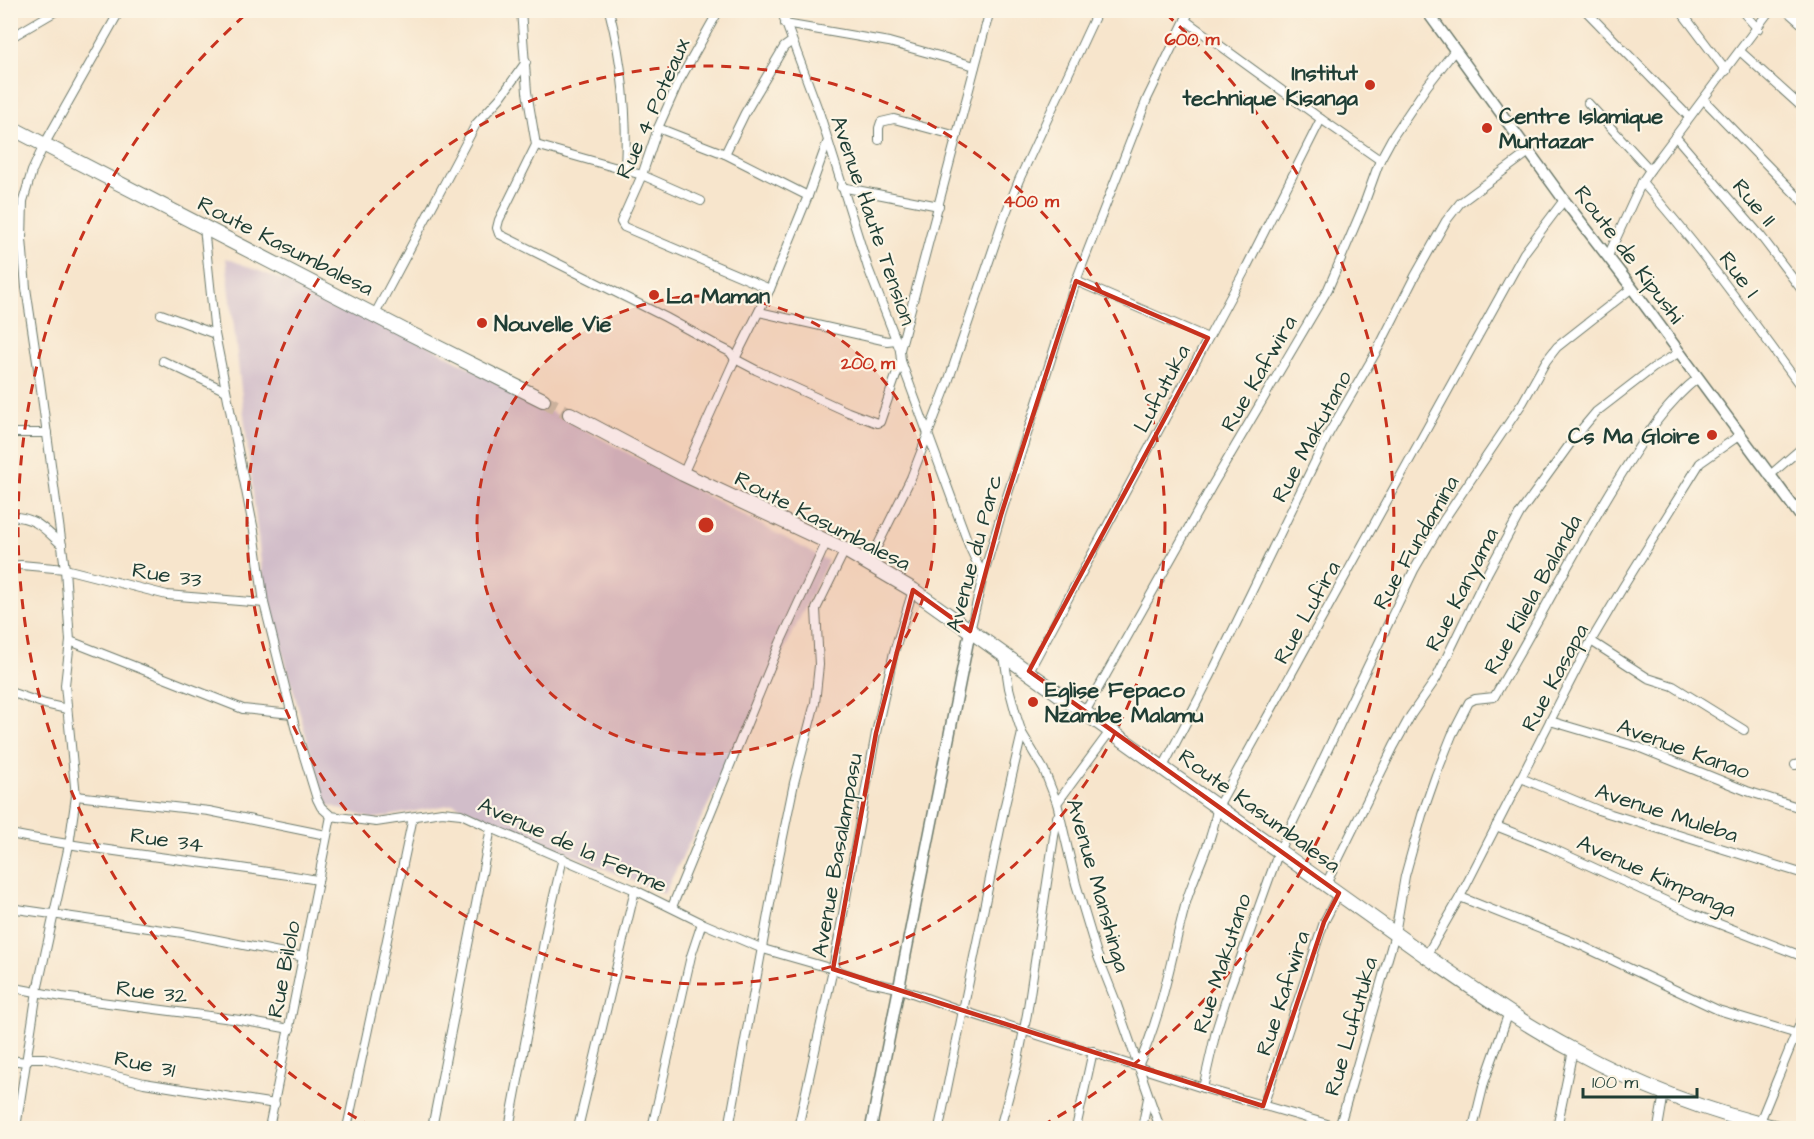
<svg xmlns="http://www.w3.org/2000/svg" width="1814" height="1139" font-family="'Architects Daughter',sans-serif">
	<rect width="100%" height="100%" fill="#fcf5e5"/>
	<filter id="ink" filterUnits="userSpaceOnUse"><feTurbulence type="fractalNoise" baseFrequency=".0167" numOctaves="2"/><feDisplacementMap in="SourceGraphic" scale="12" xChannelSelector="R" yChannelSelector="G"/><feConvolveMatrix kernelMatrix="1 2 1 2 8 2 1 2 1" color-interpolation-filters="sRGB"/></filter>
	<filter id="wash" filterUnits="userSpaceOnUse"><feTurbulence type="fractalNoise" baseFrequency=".008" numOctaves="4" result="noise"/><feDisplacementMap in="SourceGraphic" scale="24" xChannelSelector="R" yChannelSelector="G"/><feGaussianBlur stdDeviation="1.35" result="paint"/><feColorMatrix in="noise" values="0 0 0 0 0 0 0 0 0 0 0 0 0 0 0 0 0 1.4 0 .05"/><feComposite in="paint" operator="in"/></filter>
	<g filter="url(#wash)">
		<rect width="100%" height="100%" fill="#f7e5cc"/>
		<!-- industrial -->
		<polygon fill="#d1bdc9" points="226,258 374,316 828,561 664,894 454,804 373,819 325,804 263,581"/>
	</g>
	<g filter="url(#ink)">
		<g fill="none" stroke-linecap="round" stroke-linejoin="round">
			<!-- highway-tunnel -->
			<polyline stroke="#ccc3ae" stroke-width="14" stroke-dasharray="14 7" stroke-linecap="butt" points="543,400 570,414"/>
			<!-- street casing -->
			<g stroke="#6b7869" stroke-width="10">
				<g id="street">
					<polyline points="120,10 44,145 32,171 23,201 22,239 26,288 40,382 65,569 70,641 243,709 292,714"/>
					<polyline points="521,10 527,92 536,145 499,220 497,228 499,234 665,317 720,347 730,352 735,359 756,370 848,412 877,423 880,422 901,361"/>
					<path d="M609,10C623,64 628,115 625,170"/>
					<polyline points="719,10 678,83 658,128 642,175 621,222 624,227 770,289"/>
					<polyline points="781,10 820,115 868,268 900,350 901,361 970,548 983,576"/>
					<polyline points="1585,10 1689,117"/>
					<polyline points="1680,10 1726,71"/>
					<polyline points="1741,10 1758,29"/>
					<polyline points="1786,10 1804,26"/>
					<polyline points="1185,20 1321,119 1380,160"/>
					<polyline points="785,24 889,42 975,66"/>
					<polyline points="10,38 58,10"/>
					<polyline points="1741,52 1804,109"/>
					<polyline points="1704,100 1804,203"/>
					<polyline points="1588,103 1650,170"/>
					<polyline points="658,128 725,154 808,196"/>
					<polyline points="1675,136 1760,235 1804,293"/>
					<polyline points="879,140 879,128 881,122 894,119 957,136"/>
					<polyline points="536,145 642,175 701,201"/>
					<polyline points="725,154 745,113 784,47 791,42"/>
					<path d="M1642,182C1701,248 1752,320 1804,391"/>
					<polyline points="841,187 939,206"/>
					<polyline points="204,227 215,334 254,531 264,603 295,727 317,799 321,807 331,816 376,822 442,812 461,814 491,828 635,890 702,923 763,949 833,969 869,982 898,988 963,1011 1203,1088 1341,1128"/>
					<polyline points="1608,256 1642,182 1650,170 1770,10"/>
					<polyline points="1076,281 1208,338"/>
					<polyline points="759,312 887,341 896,340"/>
					<polyline points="161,314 215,334"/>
					<polyline points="375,314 476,124 500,98 526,62"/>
					<polyline points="900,350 990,10"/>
					<polyline points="163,361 226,391"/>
					<polyline points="10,433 47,433"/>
					<polyline points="683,474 735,359 770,289 808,196 827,143"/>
					<polyline points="1769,476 1804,446"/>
					<path d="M10,516C37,518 42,527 62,545"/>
					<polyline points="869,563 911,478 947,385 1002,223 1019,180 1098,10"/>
					<polyline points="10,566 21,565 65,569 167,595 264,603"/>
					<polyline points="970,631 983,576 1001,515 1076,281 1147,99 1190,10"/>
					<polyline points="1591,641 1648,678 1673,686 1744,730"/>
					<polyline points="1004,656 1009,688 1017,718 1022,733 1044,770 1057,803 1076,884 1097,954 1116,1002 1160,1128"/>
					<polyline points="1029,671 1245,270 1321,119"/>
					<polyline points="10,692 45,704 67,709"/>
					<polyline points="1085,712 1213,484 1328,289 1363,207 1380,160 1392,138 1427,86 1455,50"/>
					<polyline points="1550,721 1638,747 1747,791 1804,809"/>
					<polyline points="1795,765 1804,763"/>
					<polyline points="1163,767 1210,677 1329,433 1379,347 1415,276 1446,221 1460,203 1529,152"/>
					<polyline points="1521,778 1598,810 1804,874"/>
					<polyline points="76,796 209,811 326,835"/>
					<polyline points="1057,803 1111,730"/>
					<polyline points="1496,826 1549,847 1696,915 1804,957"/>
					<path d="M10,834C112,854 216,862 318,880"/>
					<polyline points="1326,884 1394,746 1411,715 1436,679 1488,572 1520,513 1575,437 1596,412 1653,368 1680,352"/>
					<polyline points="1460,897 1578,944 1718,1010 1804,1036"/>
					<polyline points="672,907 780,643 827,541"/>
					<polyline points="10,908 183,933 304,957"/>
					<polyline points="1426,956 1460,897 1591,641 1623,587 1700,463 1740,435"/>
					<polyline points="10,987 62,997 240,1020 290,1029"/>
					<polyline points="10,1060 26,1062 30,1058 44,1058 144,1083 275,1104"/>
					<path d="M1138,1066C1163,1013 1171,955 1187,899C1197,868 1213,840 1217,808L1524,253L1564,200"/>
					<polyline points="1203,1088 1216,1031 1227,996 1279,851 1414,570 1443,521 1523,402 1546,361 1557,347 1632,288"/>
					<polyline points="1263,1106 1324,922 1339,893"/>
					<polyline points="1759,1124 1804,1014"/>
					<polyline points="16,1128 37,991 69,845 76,796 65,685 70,641"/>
					<polyline points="269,1128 331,816"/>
					<polyline points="347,1128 413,817"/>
					<polyline points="432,1128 491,828"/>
					<polyline points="509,1128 548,921 563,858"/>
					<polyline points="578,1128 635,890"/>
					<polyline points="652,1128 691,956 702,923"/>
					<polyline points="729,1128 776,871 794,783 815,703 819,665 816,609 845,550"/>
					<polyline points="798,1128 833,969 876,733 894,652 913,590"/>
					<polyline points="939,1128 1005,805 1022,733"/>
					<polyline points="1000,1128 1017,1065 1027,1014 1057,817"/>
					<polyline points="1076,1128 1093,1051"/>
					<polyline points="1142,1128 1148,1098"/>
					<path d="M1339,1128L1395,934L1405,876L1422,815L1436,775L1452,735L1469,702L1475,699L1494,697C1539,622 1577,544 1624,470C1645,437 1667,402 1698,378"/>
					<polyline points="1473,1128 1484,1083 1509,1012"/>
					<polyline points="1557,1128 1573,1050"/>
					<polyline points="1658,1128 1664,1093"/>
				</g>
			</g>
			<!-- secondary casing -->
			<g stroke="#6b7869" stroke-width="13">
				<g id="secondary">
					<polyline points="1426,10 1564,200 1632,288 1804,521"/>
					<polyline points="871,1128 970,631"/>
				</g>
			</g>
			<!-- highway casing -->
			<g stroke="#6b7869" stroke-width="16">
				<g id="highway">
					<polyline points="10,127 409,333 543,400"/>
					<path d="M570,414L683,474L845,550L913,590L1426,956C1474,989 1521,1023 1573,1050C1637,1085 1707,1112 1778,1128"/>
				</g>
			</g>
			<!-- street -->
			<use href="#street" stroke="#fff" stroke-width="8"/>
			<!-- secondary -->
			<use href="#secondary" stroke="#fff" stroke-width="10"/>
			<!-- highway -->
			<use href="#highway" stroke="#fff" stroke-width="14"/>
		</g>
	</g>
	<!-- marked area -->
	<path fill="none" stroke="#c8321e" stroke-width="4.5" stroke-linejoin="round" d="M1076,281L1208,338L1029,671L1339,893L1324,922L1263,1106L833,969L876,733L913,590L970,631L1001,515Z"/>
	<!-- distance rings -->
	<circle cx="706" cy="525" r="229" fill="#c8321e" fill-opacity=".12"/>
	<g fill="none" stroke="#c8321e" stroke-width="3" stroke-dasharray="10 8">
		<circle cx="706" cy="525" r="229"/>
		<circle cx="706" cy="525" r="459"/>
		<path d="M372 1127A688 688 0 0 1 246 14M1166 14A688 688 0 0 1 1040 1127"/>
	</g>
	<!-- markers -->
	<g fill="#c8321e" stroke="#fcf5e5" stroke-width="2">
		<circle cx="1370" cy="85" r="6"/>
		<circle cx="1487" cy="128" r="6"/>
		<circle cx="654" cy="295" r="6"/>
		<circle cx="482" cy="323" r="6"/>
		<circle cx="1712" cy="435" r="6"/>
		<circle cx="1033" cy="702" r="6"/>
	</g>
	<g text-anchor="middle" stroke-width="4.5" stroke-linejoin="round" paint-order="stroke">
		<!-- poi labels -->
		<g font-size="22" font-weight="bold" fill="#1f3d34" stroke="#fcf5e5" text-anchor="start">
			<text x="1358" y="80" text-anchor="end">Institut<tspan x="1358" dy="25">technique Kisanga</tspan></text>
			<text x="1499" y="123">Centre Islamique<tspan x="1499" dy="25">Muntazar</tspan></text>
			<text x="666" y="303">La Maman</text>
			<text x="494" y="331">Nouvelle Vie</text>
			<text x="1700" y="443" text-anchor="end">Cs Ma Gloire</text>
			<text x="1045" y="697">Eglise Fepaco<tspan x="1045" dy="25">Nzambe Malamu</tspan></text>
		</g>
		<!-- street labels -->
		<g font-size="22" fill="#1f3d34" stroke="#fcf5e5">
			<text transform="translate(652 108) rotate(-66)" y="8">Rue 4 Poteaux</text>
			<text transform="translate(1755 202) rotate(50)" y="8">Rue II</text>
			<text transform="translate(874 220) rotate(71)" y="8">Avenue Haute Tension</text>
			<text transform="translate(286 245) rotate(27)" y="8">Route Kasumbalesa</text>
			<text transform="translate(1630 254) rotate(53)" y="8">Route de Kipushi</text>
			<text transform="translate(1740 274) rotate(53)" y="8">Rue I</text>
			<text transform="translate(1258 373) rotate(-60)" y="8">Rue Kafwira</text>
			<text transform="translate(1161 388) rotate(-62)" y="8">Lufutuka</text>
			<text transform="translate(1311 436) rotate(-62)" y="8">Rue Makutano</text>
			<text transform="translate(823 520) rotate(27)" y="8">Route Kasumbalesa</text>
			<text transform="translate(1415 542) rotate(-60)" y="8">Rue Fundamina</text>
			<text transform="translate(973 553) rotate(-75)" y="8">Avenue du Parc</text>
			<text transform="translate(167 574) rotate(9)" y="8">Rue 33</text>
			<text transform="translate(1461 589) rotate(-63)" y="8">Rue Kanyama</text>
			<text transform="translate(1532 594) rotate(-61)" y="8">Rue Kilela Balanda</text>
			<text transform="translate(1306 612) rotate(-61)" y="8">Rue Lufira</text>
			<text transform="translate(1554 677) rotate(-62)" y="8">Rue Kasapa</text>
			<text transform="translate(1684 748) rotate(20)" y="8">Avenue Kanao</text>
			<text transform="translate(1260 810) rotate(36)" y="8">Route Kasumbalesa</text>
			<text transform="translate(1667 812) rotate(18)" y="8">Avenue Muleba</text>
			<text transform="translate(167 839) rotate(8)" y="8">Rue 34</text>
			<text transform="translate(573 844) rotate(24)" y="8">Avenue de la Ferme</text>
			<text transform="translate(836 855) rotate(-80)" y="8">Avenue Basalampasu</text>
			<text transform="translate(1657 875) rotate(24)" y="8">Avenue Kimpanga</text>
			<text transform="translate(1099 885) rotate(74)" y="8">Avenue Manshinga</text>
			<text transform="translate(1221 963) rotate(-72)" y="8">Rue Makutano</text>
			<text transform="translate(283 969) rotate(-79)" y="8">Rue Bilolo</text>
			<text transform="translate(152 991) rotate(7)" y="8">Rue 32</text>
			<text transform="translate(1282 993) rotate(-72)" y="8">Rue Kafwira</text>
			<text transform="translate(1350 1026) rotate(-74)" y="8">Rue Lufutuka</text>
			<text transform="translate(145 1063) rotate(12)" y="8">Rue 31</text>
		</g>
	</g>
	<circle cx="706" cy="525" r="9" fill="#c8321e" stroke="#fcf5e5" stroke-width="3"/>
	<g font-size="18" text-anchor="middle" font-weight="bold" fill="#c8321e" stroke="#fcf5e5" stroke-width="4.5" stroke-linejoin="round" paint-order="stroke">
		<text x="1192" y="45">600 m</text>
		<text x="1031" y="207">400 m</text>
		<text x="868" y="369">200 m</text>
	</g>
	<!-- margin -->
	<rect width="1814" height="1139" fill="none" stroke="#fcf5e5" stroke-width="36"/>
	<!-- scale -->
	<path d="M1583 1088v9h114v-9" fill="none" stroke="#1f3d34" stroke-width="3"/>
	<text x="1592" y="1088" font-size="18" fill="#1f3d34" stroke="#fcf5e5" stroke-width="4.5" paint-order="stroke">100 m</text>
</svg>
